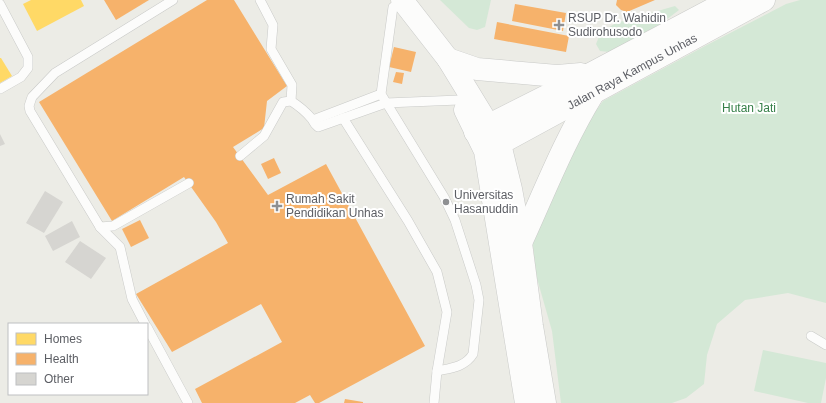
<svg xmlns="http://www.w3.org/2000/svg" width="826" height="403" font-family="Helvetica,sans-serif">
	<rect width="100%" height="100%" fill="#ecece6"/>
	<!-- green -->
	<g fill="#d4e8d6">
		<polygon points="440,0 491,0 485,27 477,30 469,28"/>
		<polygon points="800,0 826,0 826,303 788,293 745,300 717,324 707,355 704,384 686,398 672,403 561,403 552,331 536,275 532,236 571,146 603,101 705,46 786,4"/>
		<polygon points="675,6 679,10 662,23 609,52 600,51 596,44 601,32 616,23"/>
		<polygon points="763,350 826,363 826,378 821,403 808,403 754,391"/>
	</g>
	<!-- homes -->
	<g fill="#ffd966">
		<polygon points="31,0 81,0 84,6 37,31 23,4"/>
		<polygon points="0,58 1,58 12,76 0,83"/>
	</g>
	<!-- health -->
	<g fill="#f6b26b">
		<polygon points="104,0 149,0 116,20"/>
		<polygon points="207,0 234,0 287,86 267,101 264,128 233,147 268,195 326,164 425,346 319,403 315,403 310,395 295,403 202,403 195,389 282,342 261,304 172,352 136,294 228,243 216,222 184,177 112,221 39,102"/>
		<polygon points="617,0 655,0 627,12 621,10 616,5"/>
		<polygon points="515,4 566,13 563,31 512,21"/>
		<polygon points="497,22 569,36 566,52 494,39"/>
		<polygon points="394,47 416,52 411,72 389,67"/>
		<polygon points="396,72 404,73 402,84 393,82"/>
		<polygon points="274,158 281,173 268,179 261,164"/>
		<polygon points="140,220 149,238 131,247 122,229"/>
		<polygon points="345,399 363,402 363,403 344,403"/>
	</g>
	<!-- building -->
	<g fill="#d6d5d1">
		<polygon points="0,134 5,144 0,146"/>
		<polygon points="45,191 63,202 44,233 26,223"/>
		<polygon points="72,221 80,237 53,251 45,236"/>
		<polygon points="80,241 106,258 91,279 65,262"/>
	</g>
	<g fill="none" stroke-linecap="round" stroke-linejoin="round">
		<!-- service casing -->
		<g stroke="#c9cac8" stroke-width="10">
			<g id="service">
				<polyline points="173,0 55,73 32,97 29,106 30,111 100,227 113,226 189,183"/>
				<polyline points="260,0 273,25 271,49 292,85 291,101"/>
				<polyline points="0,4 28,57 28,68 21,77 0,89"/>
				<path d="M393,7L381,94L444,197L455,220L476,285L479,300L473,354C465,367 451,368 437,371"/>
				<polyline points="343,118 408,221 437,272 447,312 437,371 434,403"/>
				<polyline points="313,120 381,94"/>
				<path d="M240,156L264,136L283,102L291,101C299,106 306,112 312,119C314,123 314,124 318,127L386,103L459,100"/>
				<polyline points="100,227 120,247 132,299 145,324"/>
				<polyline points="147,327 188,403"/>
				<polyline points="811,336 826,345"/>
			</g>
		</g>
		<!-- tertiary casing -->
		<g stroke="#c9cac8" stroke-width="23">
			<g id="tertiary">
				<polyline points="402,0 448,59 500,144 511,189 521,243 532,326 545,403"/>
				<polyline points="448,59 477,69 557,76 581,74"/>
				<polyline points="465,110 485,151 526,403"/>
				<polyline points="475,132 592,73 730,0"/>
				<path id="s1" d="M488,150L764,0"/>
				<path d="M521,243C544,193 564,141 593,94"/>
			</g>
		</g>
		<!-- service -->
		<use href="#service" stroke="#fcfcfb" stroke-width="9"/>
		<!-- tertiary -->
		<use href="#tertiary" stroke="#fcfcfb" stroke-width="22"/>
	</g>
	<!-- markers -->
	<g fill="#8e9092" stroke="#fff" stroke-width="1.5">
		<path d="M557 19h4v4h4v4h-4v4h-4v-4h-4v-4h4z"/>
		<circle cx="446" cy="202" r="4"/>
		<path d="M275 200h4v4h4v4h-4v4h-4v-4h-4v-4h4z"/>
	</g>
	<g text-anchor="middle" stroke-width="4" stroke-linejoin="round" paint-order="stroke">
		<!-- poi labels -->
		<g font-size="12" fill="#5c5e64" stroke="#fff" text-anchor="start">
			<text x="568" y="22">RSUP Dr. Wahidin<tspan x="568" dy="14">Sudirohusodo</tspan></text>
			<text x="454" y="199">Universitas<tspan x="454" dy="14">Hasanuddin</tspan></text>
			<text x="286" y="203">Rumah Sakit<tspan x="286" dy="14">Pendidikan Unhas</tspan></text>
		</g>
		<!-- street labels -->
		<g font-size="12" fill="#5c5e64" stroke="#fff">
			<text dy="4" stroke="none"><textPath href="#s1" startOffset="164">Jalan Raya Kampus Unhas</textPath></text>
		</g>
		<!-- park labels -->
		<g font-size="12" fill="#37804a" stroke="#fff">
			<text x="749" y="112">Hutan Jati</text>
		</g>
	</g>
	<!-- legend -->
	<rect x="8" y="323" width="140" height="72" fill="#ffffff" stroke="#bebfc1"/>
	<rect x="16" y="333" width="20" height="12" fill="#ffd966" stroke="#bebfc1"/>
	<text x="44" y="343" font-size="12" fill="#5c5e64">Homes</text>
	<rect x="16" y="353" width="20" height="12" fill="#f6b26b" stroke="#bebfc1"/>
	<text x="44" y="363" font-size="12" fill="#5c5e64">Health</text>
	<rect x="16" y="373" width="20" height="12" fill="#d6d5d1" stroke="#bebfc1"/>
	<text x="44" y="383" font-size="12" fill="#5c5e64">Other</text>
</svg>
